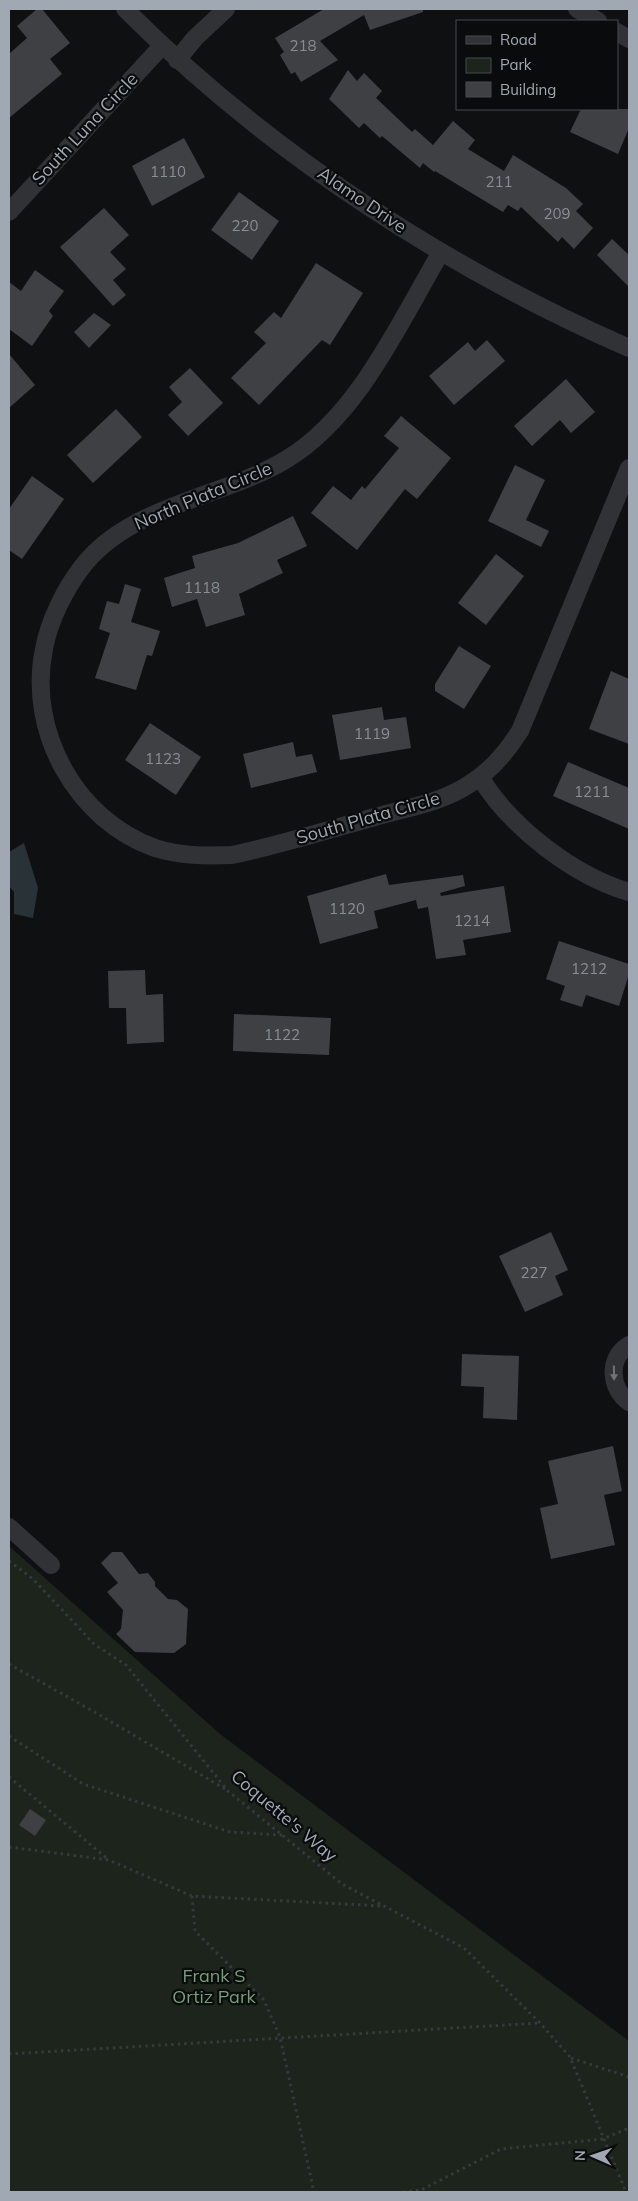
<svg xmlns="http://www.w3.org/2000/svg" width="638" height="2201" font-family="Mulish,sans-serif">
	<rect width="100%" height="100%" fill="#0f1011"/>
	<!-- green -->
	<polygon fill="#1c241c" points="9,1546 220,1734 629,2041 629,2192 9,2192"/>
	<!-- water -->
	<polygon fill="#283237" points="24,843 38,888 33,918 14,914 14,892 9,886 9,852"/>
	<!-- building -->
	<g fill="#3e4044">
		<polygon points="37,9 42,9 70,43 50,59 62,74 9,118 9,54 27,38 17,26"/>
		<polygon points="324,9 423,9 423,12 370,30 364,15 320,41 338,60 301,82 295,72 291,74 280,55 284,52 275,38"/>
		<polygon points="348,70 357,81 364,73 382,91 376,98 412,132 415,129 433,145 453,121 475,140 468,149 504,171 513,155 566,188 583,204 576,211 593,228 574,249 562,237 558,242 521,207 518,211 508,205 503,212 435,171 434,172 423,163 420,168 382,136 380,138 364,123 359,128 329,99"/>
		<polygon points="581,109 629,109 629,128 618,154 570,132"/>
		<polygon points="184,138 205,177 152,206 132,166"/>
		<polygon points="239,192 279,221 252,260 211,230"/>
		<polygon points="104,208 129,235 110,252 126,269 113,280 126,295 113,306 60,247"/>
		<polygon points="612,239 629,255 629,287 597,255"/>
		<polygon points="316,263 363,293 330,345 322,340 259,405 231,378 266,343 254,332 274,312 281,318"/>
		<polygon points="35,270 64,291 49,311 53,316 32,346 9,329 9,282 21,291"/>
		<polygon points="94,313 111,325 89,348 74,332"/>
		<polygon points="487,340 505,361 454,405 429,376 468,342 475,351"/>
		<polygon points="9,354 35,385 9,408"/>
		<polygon points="190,368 223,403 188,436 168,415 182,402 169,387"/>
		<polygon points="566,379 595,412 571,433 560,420 532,446 514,426"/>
		<polygon points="116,409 142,437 93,483 67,455"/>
		<polygon points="401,416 451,458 417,499 405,489 357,550 311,513 333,486 351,500 362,486 365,489 399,448 384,436"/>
		<polygon points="515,465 545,480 526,520 549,531 541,547 488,521"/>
		<polygon points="32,476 64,499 22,559 9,550 9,509"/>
		<polygon points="293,516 307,546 277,560 283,573 239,594 245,615 206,627 197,599 172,607 164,578 195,568 192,556 238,543"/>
		<polygon points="496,554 524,576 486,625 458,603"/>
		<polygon points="125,584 141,589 131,622 160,631 152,656 147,655 136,690 95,678 110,633 99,629 107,601 119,604"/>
		<polygon points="459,646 491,666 464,709 435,691 435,684"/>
		<polygon points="611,671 629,679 629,744 589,729"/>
		<polygon points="382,707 384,720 406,717 411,748 340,760 332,715"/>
		<polygon points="150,723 201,757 176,795 125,760"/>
		<polygon points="293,742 296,757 312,754 317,772 251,788 243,754"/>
		<polygon points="568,762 629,788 629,829 553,796"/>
		<polygon points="386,874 389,885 463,875 465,886 440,893 441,896 504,886 511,932 463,940 466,955 436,959 428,907 418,909 416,900 374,911 378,928 320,944 307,896"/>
		<polygon points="559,941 629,964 629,974 619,1006 586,995 582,1007 560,1000 565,986 546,979"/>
		<polygon points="145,970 146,995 163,994 164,1042 127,1044 126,1008 109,1008 108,971"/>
		<polygon points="234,1014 331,1018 329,1055 233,1051"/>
		<polygon points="551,1232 568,1270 555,1276 563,1295 525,1312 499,1256"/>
		<polygon points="462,1354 519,1356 517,1420 483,1418 484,1387 461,1386"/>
		<polygon points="613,1446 622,1491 604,1495 615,1545 551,1559 540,1508 558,1504 548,1461"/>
		<polygon points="112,1552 122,1552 139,1574 148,1573 155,1582 155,1586 168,1599 177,1600 188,1609 186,1644 174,1653 135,1652 116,1634 121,1629 123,1610 107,1592 118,1583 101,1563"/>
		<polygon points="30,1809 46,1820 35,1836 19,1825"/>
	</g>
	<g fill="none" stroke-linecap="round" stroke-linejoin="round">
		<!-- path -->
		<g stroke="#36393d" stroke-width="3" stroke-dasharray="2.5 4" stroke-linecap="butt">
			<polyline points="9,1561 33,1579 94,1644 126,1665 228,1791 342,1884 464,1948 540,2023 570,2057 626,2192"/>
			<polyline points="9,1664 98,1714 225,1789"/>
			<polyline points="9,1736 83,1784 230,1832 282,1835"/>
			<polyline points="9,1777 109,1860"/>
			<polyline points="9,1847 109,1860 192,1896 382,1906"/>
			<polyline points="192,1896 195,1931 264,2000 280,2037 314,2192"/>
			<polyline points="9,2054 540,2023"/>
			<polyline points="571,2058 629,2077"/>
			<polyline points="403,2192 421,2190 501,2149 603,2139 629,2128"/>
		</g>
		<!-- minor -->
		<g stroke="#303236" stroke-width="18">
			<path d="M125,9C268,152 444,267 629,348"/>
			<polyline points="577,9 598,21"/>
			<polyline points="617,32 629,39"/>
			<polyline points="177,60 195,38 226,9"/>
			<polyline points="9,212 162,46"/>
			<path d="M441,252C400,322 358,416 287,459C223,498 129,505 82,567C65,589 49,621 44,649C27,731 76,820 155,848C180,856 205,856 232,855C280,845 327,830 375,817C405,808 441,803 468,785C490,772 506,753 520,731L629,468"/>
			<path d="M480,777C510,827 574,876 629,892"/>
			<path d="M629,1345C607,1358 610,1389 629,1402"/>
			<polyline points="9,1527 51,1565"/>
		</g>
	</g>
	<!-- one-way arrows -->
	<defs><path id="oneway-solid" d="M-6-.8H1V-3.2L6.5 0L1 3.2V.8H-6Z" transform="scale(1.25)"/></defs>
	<use fill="#6e737b" href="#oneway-solid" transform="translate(614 1373) rotate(89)"/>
	<g text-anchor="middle" stroke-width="4.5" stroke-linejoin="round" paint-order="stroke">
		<!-- number labels -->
		<g font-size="15" fill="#888e97">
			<text x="303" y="51">218</text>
			<text x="168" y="177">1110</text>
			<text x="499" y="187">211</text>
			<text x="557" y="219">209</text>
			<text x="245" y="231">220</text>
			<text x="202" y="593">1118</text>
			<text x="372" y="739">1119</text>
			<text x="163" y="764">1123</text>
			<text x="592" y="797">1211</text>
			<text x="347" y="914">1120</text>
			<text x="472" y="926">1214</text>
			<text x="589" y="974">1212</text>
			<text x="282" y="1040">1122</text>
			<text x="534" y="1278">227</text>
		</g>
		<!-- street labels -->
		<g font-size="18" fill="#a0a8b3" stroke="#0a0b0c">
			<text transform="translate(85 129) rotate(-47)" y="6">South Luna Circle</text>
			<text transform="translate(362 200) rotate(34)" y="6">Alamo Drive</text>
			<text transform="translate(203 496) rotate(-23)" y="6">North Plata Circle</text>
			<text transform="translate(368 818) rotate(-16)" y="6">South Plata Circle</text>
			<text transform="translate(284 1816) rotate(40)" y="6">Coquette's Way</text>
		</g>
		<!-- park labels -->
		<g font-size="18" fill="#779f75" stroke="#0a0b0c">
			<text x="214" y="1982">Frank S<tspan x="214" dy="21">Ortiz Park</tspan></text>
		</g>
	</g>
	<!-- border -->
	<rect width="638" height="2201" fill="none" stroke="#a0a8b3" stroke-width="20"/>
	<!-- legend -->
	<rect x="456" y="20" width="162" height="90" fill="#0a0b0c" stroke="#464a4f"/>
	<rect x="466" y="36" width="25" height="8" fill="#303236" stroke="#464a4f"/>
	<text x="500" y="45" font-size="15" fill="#a0a8b3">Road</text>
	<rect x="466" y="58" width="25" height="15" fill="#1c241c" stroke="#464a4f"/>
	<text x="500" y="70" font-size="15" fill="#a0a8b3">Park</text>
	<rect x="466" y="82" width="25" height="15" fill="#3e4044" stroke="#464a4f"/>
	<text x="500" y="95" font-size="15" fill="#a0a8b3">Building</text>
	<!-- north arrow -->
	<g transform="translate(593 2156) rotate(272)" stroke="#0a0b0c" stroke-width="4" paint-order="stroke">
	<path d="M0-4L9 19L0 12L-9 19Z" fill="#a0a8b3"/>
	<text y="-8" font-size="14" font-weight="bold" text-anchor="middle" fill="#a0a8b3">N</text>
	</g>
</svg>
